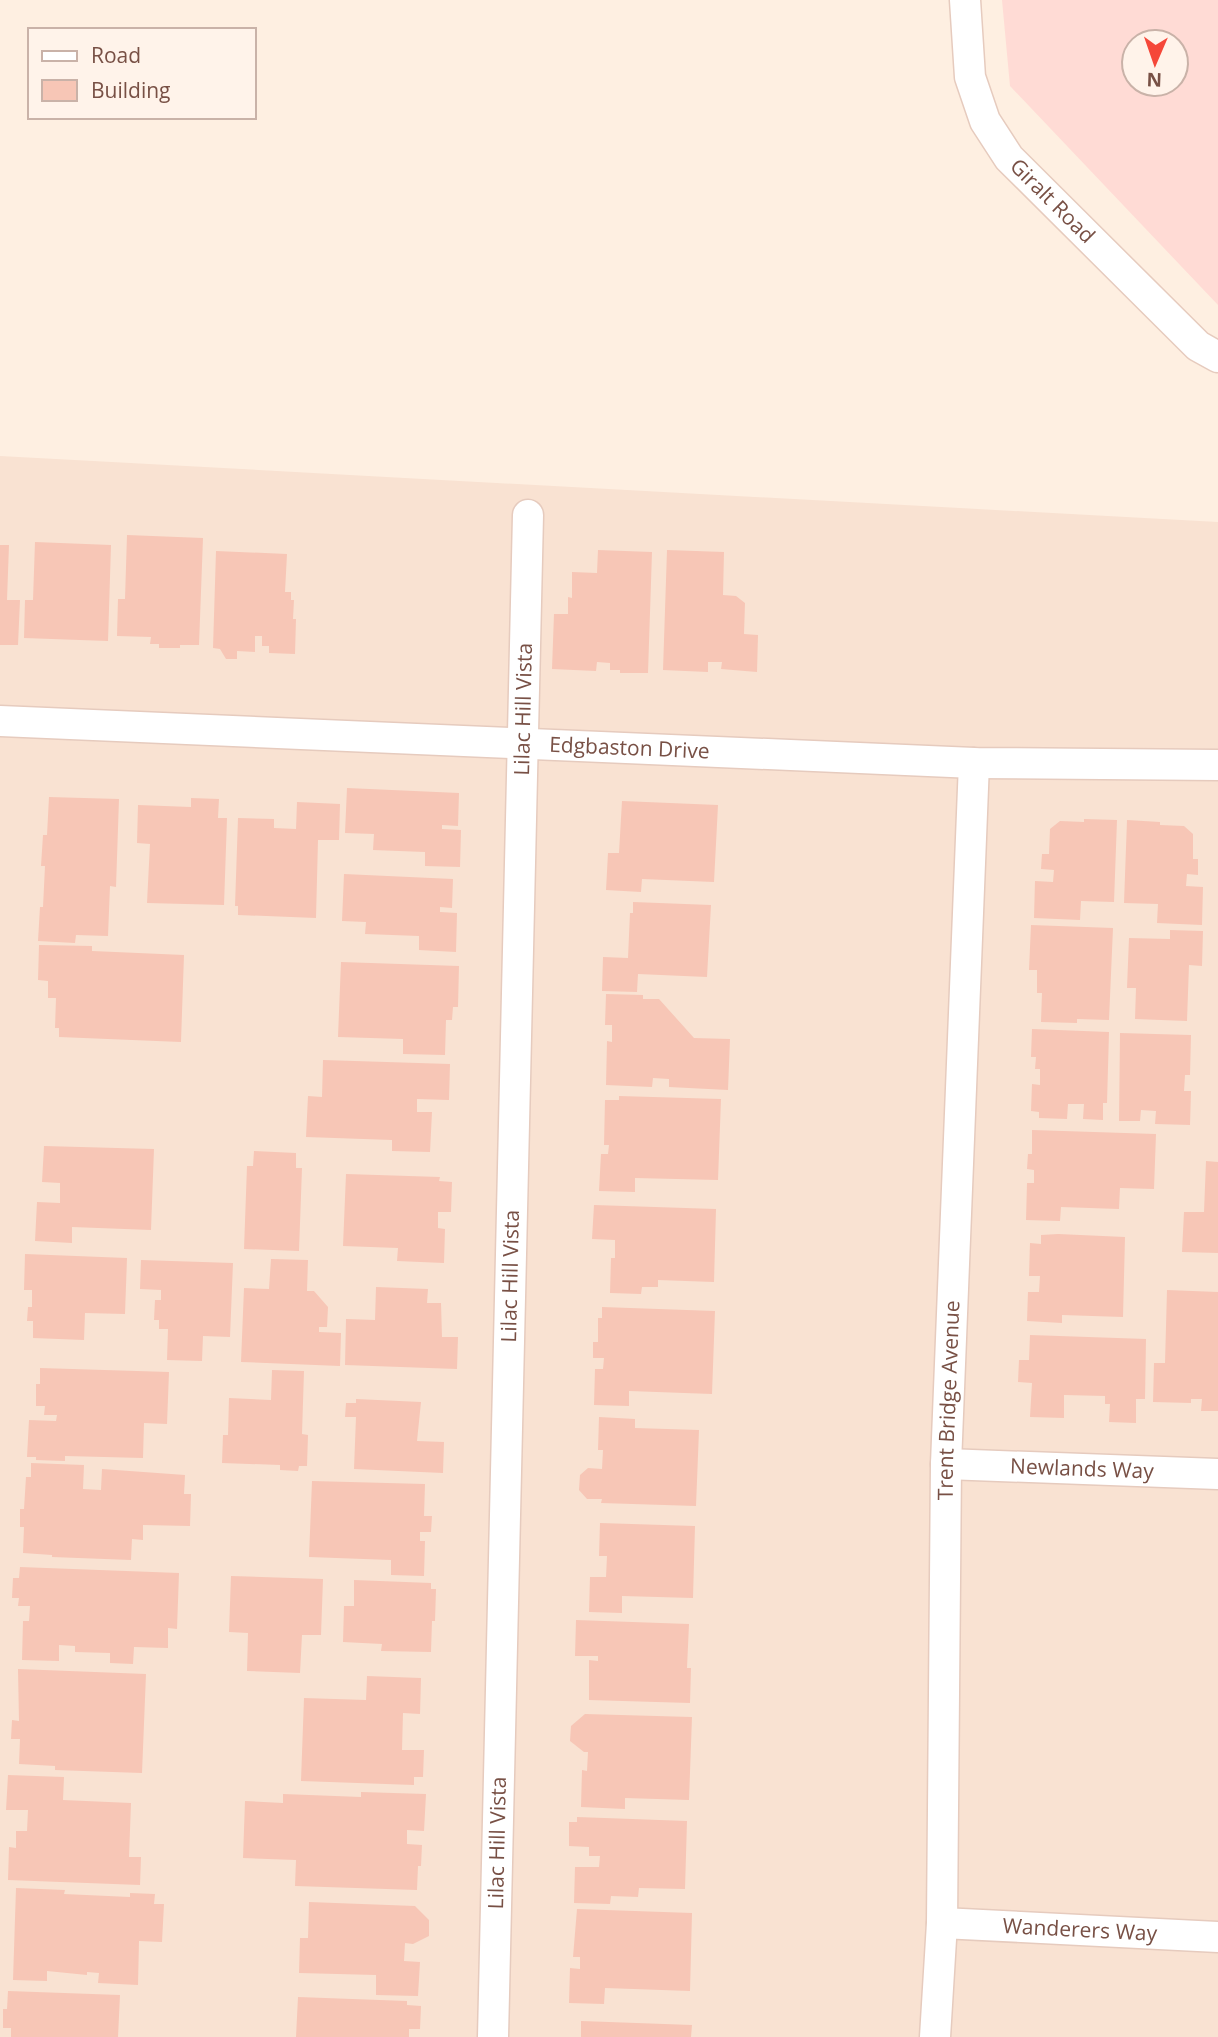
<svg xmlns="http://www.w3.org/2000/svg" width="1218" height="2037" font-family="'Open Sans',sans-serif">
	<rect width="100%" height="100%" fill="#feefe1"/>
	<!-- residential -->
	<polygon fill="#f9e2d2" points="0,456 1218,522 1218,2037 0,2037"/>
	<!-- commercial -->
	<path fill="#ffdbd5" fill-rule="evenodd" d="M1002,0H1218V305L1010,86ZM1134,42H1176V84H1134Z"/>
	<!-- building -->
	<g fill="#f7c6b6">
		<polygon points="127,535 203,538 199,645 180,645 180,648 159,648 159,644 150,644 151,637 117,636 118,599 125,599"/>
		<polygon points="35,542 111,545 108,641 24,638 25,600 33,600"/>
		<polygon points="0,545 9,545 7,600 20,600 18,645 0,645"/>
		<polygon points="598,550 652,552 648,673 620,673 620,670 610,670 610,663 597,662 596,671 552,669 554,614 568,614 568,597 572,598 572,572 597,573"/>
		<polygon points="667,550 724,552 723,595 736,596 745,603 744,634 758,635 757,672 721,669 722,662 708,662 708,672 663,670"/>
		<polygon points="216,551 287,554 285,592 291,592 291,600 294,600 293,619 296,619 295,654 269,653 269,646 262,646 262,636 255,636 255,652 237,651 237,659 226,659 220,649 213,648"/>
		<polygon points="347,788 459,793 458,826 442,825 442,829 461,830 460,867 425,866 425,852 373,850 374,834 345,833"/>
		<polygon points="49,797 119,799 116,887 110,886 108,936 76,935 75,943 38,941 40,907 43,907 45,866 41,866 43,835 47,835"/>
		<polygon points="191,798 219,799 218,818 227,818 224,905 147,903 150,844 137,843 138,805 191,807"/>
		<polygon points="622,801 718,805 714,882 642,879 641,892 606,890 608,853 619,853"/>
		<polygon points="297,802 340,804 339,840 318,840 316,918 238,915 238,906 235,906 238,818 274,819 274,828 296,829"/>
		<polygon points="1084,819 1117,820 1114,902 1081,901 1080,920 1034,918 1035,881 1053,882 1054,870 1041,869 1042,854 1049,854 1050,829 1060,821 1084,822"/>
		<polygon points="1127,820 1160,822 1160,825 1184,826 1193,834 1193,859 1198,859 1198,875 1187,874 1186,886 1203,887 1202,925 1157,923 1158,904 1124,903"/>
		<polygon points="344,874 453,879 452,908 440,907 440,912 457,913 456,952 419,950 419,936 365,934 366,922 342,921"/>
		<polygon points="633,902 711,905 707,977 638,974 637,992 602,991 603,957 628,958 630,913 633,913"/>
		<polygon points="1031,925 1113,928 1109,1020 1077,1019 1077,1023 1041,1022 1042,993 1037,993 1037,970 1029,970"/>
		<polygon points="1170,930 1203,931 1202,966 1189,965 1187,1021 1135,1019 1136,988 1127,988 1129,938 1170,939"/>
		<polygon points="39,945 92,946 92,951 184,955 181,1042 59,1037 59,1028 55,1028 56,998 48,998 48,981 38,980"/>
		<polygon points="341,962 459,966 458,1007 453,1007 452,1020 446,1020 445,1055 403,1054 403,1039 338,1037"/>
		<polygon points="606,994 643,995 643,999 659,999 694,1038 730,1039 728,1090 669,1087 669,1079 653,1078 652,1087 606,1085 607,1041 612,1042 612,1025 605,1025"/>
		<polygon points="1032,1029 1109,1032 1107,1103 1103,1103 1103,1120 1083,1119 1084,1104 1068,1104 1067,1119 1039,1118 1039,1112 1031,1111 1032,1084 1040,1085 1040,1069 1035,1069 1036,1057 1031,1057"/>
		<polygon points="1120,1033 1191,1035 1190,1075 1185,1075 1184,1091 1191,1091 1190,1125 1155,1124 1156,1111 1141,1110 1140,1121 1119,1121"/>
		<polygon points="323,1060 450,1064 449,1100 417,1099 417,1112 432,1112 430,1152 392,1151 392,1140 306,1137 308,1096 322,1097"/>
		<polygon points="619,1096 721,1099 718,1180 635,1178 635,1192 599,1191 601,1154 608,1154 609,1145 604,1145 605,1100 619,1100"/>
		<polygon points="1032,1130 1156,1134 1154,1189 1120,1188 1119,1209 1061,1207 1060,1221 1026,1220 1027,1183 1034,1183 1034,1170 1027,1169 1028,1154 1032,1154"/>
		<polygon points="44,1146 154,1149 151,1230 72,1227 72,1243 35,1241 37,1202 60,1203 60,1183 42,1182"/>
		<polygon points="254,1151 296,1153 296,1168 302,1168 299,1251 244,1249 247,1166 253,1166"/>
		<polygon points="1206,1161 1218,1162 1218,1253 1182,1252 1184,1212 1204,1212"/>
		<polygon points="346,1174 440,1177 439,1181 452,1182 451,1212 438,1212 438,1228 445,1229 444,1263 397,1261 398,1248 343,1246"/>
		<polygon points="594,1205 716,1209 714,1282 658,1280 658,1287 642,1287 641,1294 610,1293 611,1258 615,1258 615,1240 592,1239"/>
		<polygon points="1058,1234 1125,1237 1123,1317 1062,1315 1062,1323 1027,1321 1028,1292 1039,1292 1040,1276 1029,1276 1030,1243 1041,1244 1041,1235"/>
		<polygon points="25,1254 127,1258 125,1314 85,1313 84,1340 33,1338 33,1321 27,1321 28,1307 32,1307 32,1290 24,1290"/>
		<polygon points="271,1259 308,1260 307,1291 314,1291 328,1307 327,1327 319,1327 319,1332 341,1333 340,1366 241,1362 244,1288 269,1289"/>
		<polygon points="141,1260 233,1263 230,1337 203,1336 202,1361 167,1360 168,1329 159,1329 159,1320 154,1320 155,1300 161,1300 161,1290 140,1289"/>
		<polygon points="376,1287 428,1289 427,1303 441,1303 442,1337 458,1337 457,1369 345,1365 346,1319 375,1320"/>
		<polygon points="1167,1290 1218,1292 1218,1411 1201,1411 1202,1399 1191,1399 1191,1403 1153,1402 1154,1363 1165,1363"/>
		<polygon points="602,1307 715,1311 712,1394 629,1391 629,1406 594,1405 595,1369 603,1369 604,1358 593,1358 593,1342 598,1342 598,1318 602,1318"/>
		<polygon points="1030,1335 1146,1339 1145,1399 1136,1399 1136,1423 1109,1422 1110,1404 1105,1404 1105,1396 1064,1395 1064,1418 1030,1417 1032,1383 1018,1382 1019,1360 1029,1360"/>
		<polygon points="40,1368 169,1372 167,1424 144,1423 143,1458 65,1456 65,1461 36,1460 36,1457 27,1457 29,1420 56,1421 57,1415 44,1415 45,1406 36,1406 36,1384 40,1384"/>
		<polygon points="272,1370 304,1371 302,1434 308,1435 307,1466 299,1466 298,1471 280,1470 280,1465 222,1463 223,1435 228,1435 229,1398 271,1400"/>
		<polygon points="356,1399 421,1402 417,1441 444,1442 443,1473 354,1469 356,1417 345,1417 346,1403 356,1403"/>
		<polygon points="599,1417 635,1419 635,1428 699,1430 696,1506 601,1503 602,1499 587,1499 579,1490 580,1475 588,1468 602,1469 603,1450 598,1450"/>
		<polygon points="31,1463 84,1465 83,1489 101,1490 102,1469 185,1475 184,1494 191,1494 190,1526 143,1525 143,1540 132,1539 131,1560 52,1557 52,1555 23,1553 24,1527 20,1527 20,1509 24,1509 26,1477 31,1477"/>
		<polygon points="312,1481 425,1484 424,1516 432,1516 431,1532 420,1532 420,1541 425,1541 424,1576 391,1575 391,1560 309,1557"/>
		<polygon points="600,1523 695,1526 693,1598 622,1596 622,1613 589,1612 590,1577 606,1577 607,1556 599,1556"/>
		<polygon points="20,1567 179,1573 177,1629 168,1628 168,1648 134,1647 133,1664 110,1663 110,1653 75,1652 75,1646 59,1645 59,1661 22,1660 23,1621 29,1621 30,1606 18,1606 19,1598 12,1598 13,1578 19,1578"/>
		<polygon points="231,1576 323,1579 321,1635 302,1635 300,1673 247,1671 248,1633 229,1632"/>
		<polygon points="354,1580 431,1583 431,1589 436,1589 435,1621 432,1621 431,1652 381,1651 382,1644 343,1642 344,1606 354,1606"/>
		<polygon points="576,1620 689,1624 687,1668 691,1668 690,1703 589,1700 589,1660 598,1661 598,1656 575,1656"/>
		<polygon points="18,1669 146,1674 142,1773 55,1770 55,1766 19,1764 20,1739 11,1739 12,1720 19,1721"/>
		<polygon points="367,1676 421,1678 420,1714 403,1713 402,1750 424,1750 423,1777 414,1777 414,1785 301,1781 304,1698 366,1700"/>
		<polygon points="585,1714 692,1717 689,1800 625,1798 625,1809 581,1807 582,1770 587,1771 588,1752 584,1752 570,1741 571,1726"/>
		<polygon points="8,1775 64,1777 63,1800 131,1803 129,1857 141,1857 140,1885 8,1880 9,1847 16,1848 16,1831 27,1831 28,1810 6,1810"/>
		<polygon points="361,1792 426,1794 424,1831 407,1830 407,1844 422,1845 421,1866 418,1866 417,1890 295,1886 296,1860 243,1858 245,1801 283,1803 283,1794 361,1797"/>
		<polygon points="577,1817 687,1821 685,1889 639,1888 638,1897 611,1896 610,1904 574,1903 575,1867 599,1867 600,1856 589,1856 589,1847 569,1846 569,1822 577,1822"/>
		<polygon points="16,1888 65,1890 64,1894 130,1897 130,1893 155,1894 154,1904 164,1904 162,1942 139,1941 138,1985 98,1983 99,1973 87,1972 87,1975 47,1971 47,1981 13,1980"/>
		<polygon points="309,1902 415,1906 429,1920 429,1936 413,1944 405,1943 404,1961 420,1962 418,1996 376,1995 376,1975 299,1973 300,1938 308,1938"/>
		<polygon points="577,1909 692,1913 690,1991 605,1988 604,2004 569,2003 570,1968 580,1969 580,1957 573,1957"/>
		<polygon points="8,1991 120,1995 118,2037 11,2037 11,2028 3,2028 3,2009 7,2009"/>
		<polygon points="298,1997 407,2001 407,2005 421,2006 420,2029 409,2029 409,2037 296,2037"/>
		<polygon points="581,2021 692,2025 691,2037 581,2037"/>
	</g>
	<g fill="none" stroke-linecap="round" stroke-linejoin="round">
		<!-- street casing -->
		<g stroke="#e6cbbe" stroke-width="33">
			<g id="street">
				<path id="s1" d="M965,0L970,77L985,121L1009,158L1198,346L1218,357"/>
				<path id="s2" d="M0,721L974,763L1218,765"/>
				<path id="s3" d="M946,1464L1218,1474"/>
				<path id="s4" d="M942,1923L1218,1937"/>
				<path id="s5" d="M493,2037L528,515"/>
				<path id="s6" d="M935,2037L942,1923L946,1464L974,763"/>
			</g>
		</g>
		<!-- street -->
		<use href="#street" stroke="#fff" stroke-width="30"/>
	</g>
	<g text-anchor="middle" stroke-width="5" stroke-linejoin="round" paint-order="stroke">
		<!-- street labels -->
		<g font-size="21" fill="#785045" stroke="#fff3ea">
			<text dy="7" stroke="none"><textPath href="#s1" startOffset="229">Giralt Road</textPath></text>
			<text dy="7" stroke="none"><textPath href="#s5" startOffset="1328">Lilac Hill Vista</textPath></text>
			<text dy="7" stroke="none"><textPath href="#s2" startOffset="630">Edgbaston Drive</textPath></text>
			<text dy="7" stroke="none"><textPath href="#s5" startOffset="761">Lilac Hill Vista</textPath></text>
			<text dy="7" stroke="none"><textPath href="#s6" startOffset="637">Trent Bridge Avenue</textPath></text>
			<text dy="7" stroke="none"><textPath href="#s3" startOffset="136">Newlands Way</textPath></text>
			<text dy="7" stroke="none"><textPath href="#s5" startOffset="194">Lilac Hill Vista</textPath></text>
			<text dy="7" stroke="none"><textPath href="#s4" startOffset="138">Wanderers Way</textPath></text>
		</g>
	</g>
	<!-- legend -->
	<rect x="28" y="28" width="228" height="91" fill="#fff3ea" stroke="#c9b2a8" stroke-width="2"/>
	<rect x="42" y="51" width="35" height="10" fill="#ffffff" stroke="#c9b2a8" stroke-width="2"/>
	<text x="91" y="63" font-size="21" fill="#785045">Road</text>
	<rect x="42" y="80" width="35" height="21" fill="#f7c6b6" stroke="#c9b2a8" stroke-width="2"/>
	<text x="91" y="98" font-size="21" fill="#785045">Building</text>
	<!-- north arrow -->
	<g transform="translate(1155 63) rotate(182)"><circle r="33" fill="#fff3ea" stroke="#c9b2a8" stroke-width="2"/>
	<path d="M0-5L12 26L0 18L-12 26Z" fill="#f54739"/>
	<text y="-10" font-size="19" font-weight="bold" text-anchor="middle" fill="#785045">N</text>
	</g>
</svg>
